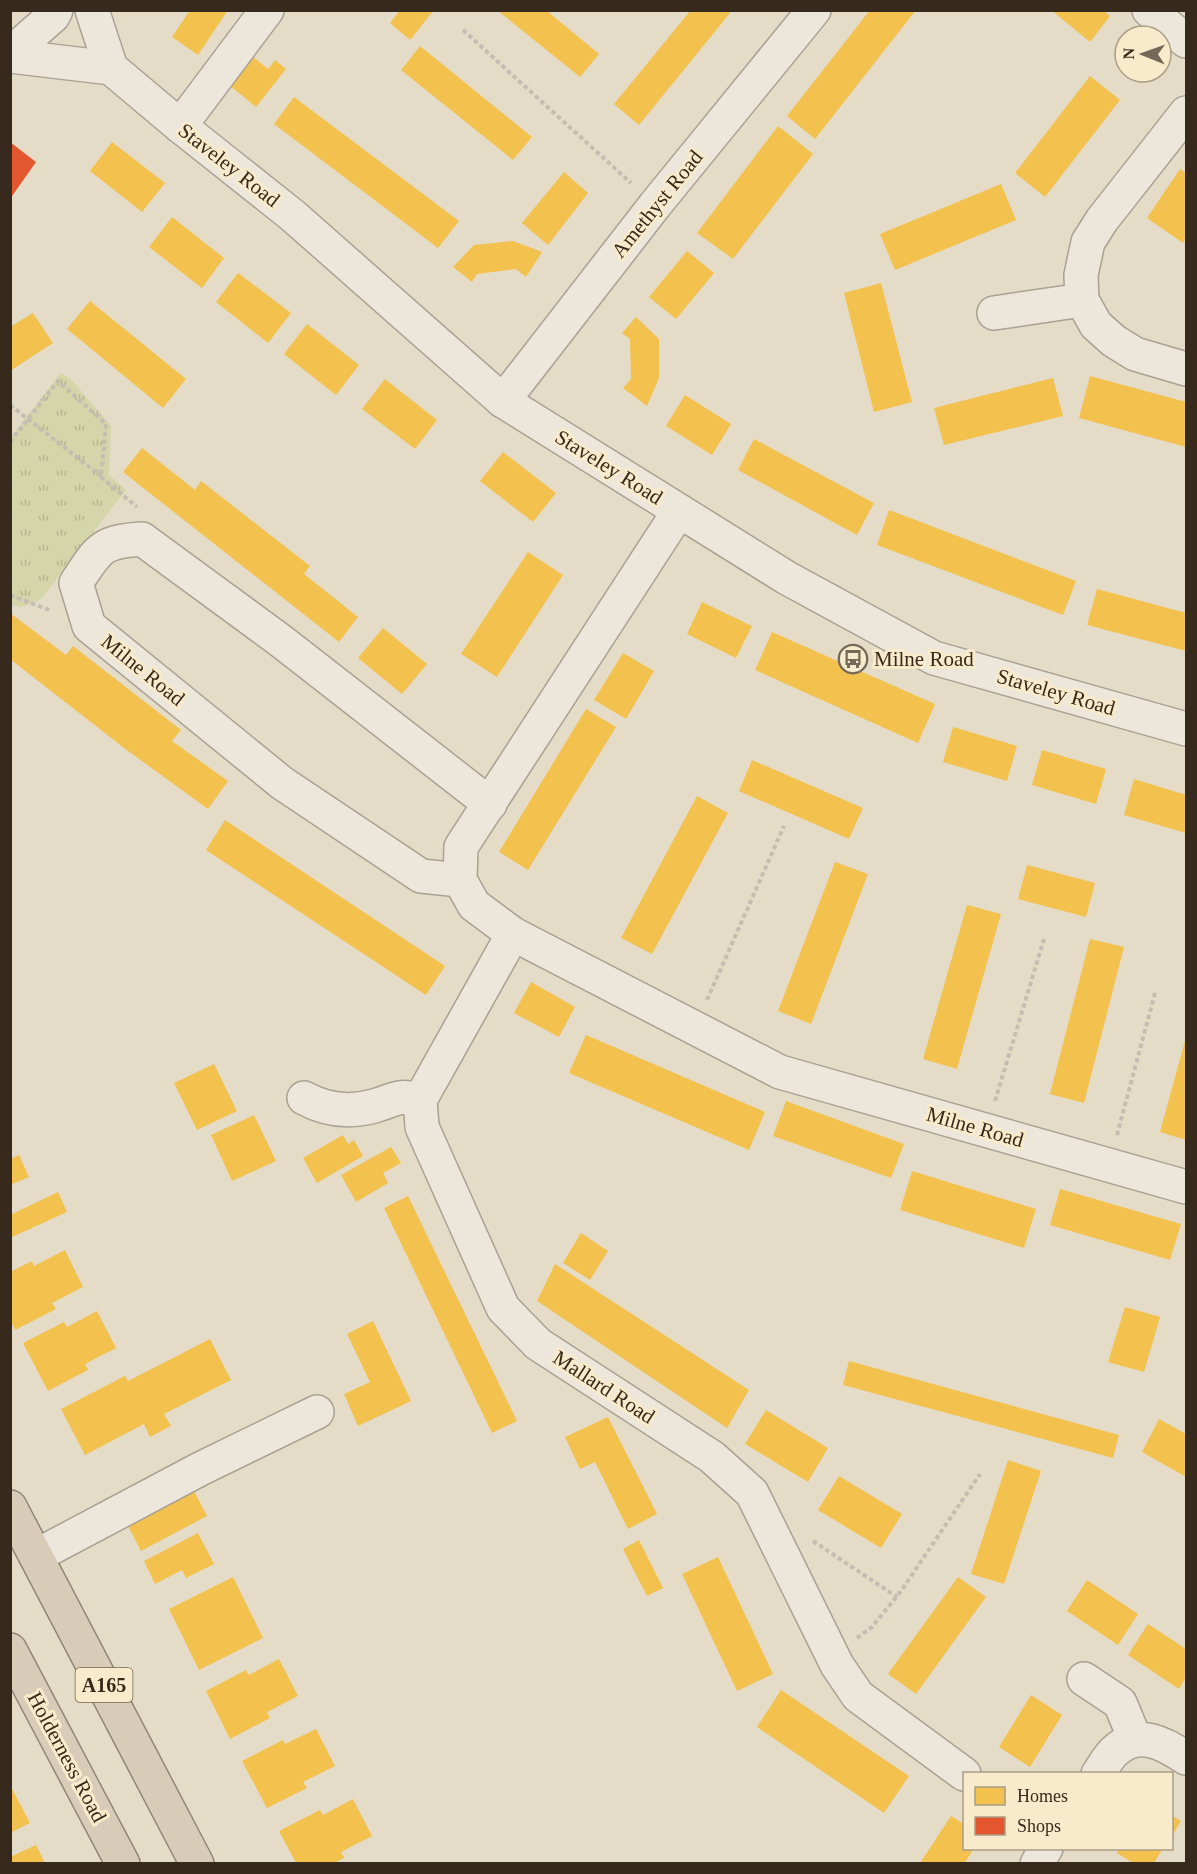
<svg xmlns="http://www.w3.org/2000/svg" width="1197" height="1874" font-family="'Times New Roman',serif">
	<defs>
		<pattern id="grass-tufts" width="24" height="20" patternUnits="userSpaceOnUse" patternTransform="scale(1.5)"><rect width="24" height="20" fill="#d4d5a9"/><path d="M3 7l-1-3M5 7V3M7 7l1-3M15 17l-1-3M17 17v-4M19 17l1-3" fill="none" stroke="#b7b791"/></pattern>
	</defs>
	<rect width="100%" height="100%" fill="#e5dcc8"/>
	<!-- grass -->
	<polygon fill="url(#grass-tufts)" points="61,373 71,379 111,426 109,475 126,490 41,599 22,607 11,605 10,438"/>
	<!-- homes -->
	<g fill="#f2c14e">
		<polygon points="190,10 228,10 198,55 172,37"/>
		<polygon points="400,10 434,10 410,40 390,23"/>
		<polygon points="497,10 546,10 599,54 580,77"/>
		<polygon points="691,10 727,10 730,13 639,125 614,104"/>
		<polygon points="870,10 916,10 815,139 787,116"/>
		<polygon points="1051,10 1103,10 1110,16 1090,42"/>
		<polygon points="420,46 532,137 513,160 401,70"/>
		<polygon points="252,56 268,69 275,60 286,69 256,107 229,85"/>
		<polygon points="1090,76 1120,100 1045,197 1015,173"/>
		<polygon points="294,97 459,221 438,248 274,124"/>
		<polygon points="778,126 813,154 733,259 697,233"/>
		<polygon points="112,142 165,183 142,212 90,171"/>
		<polygon points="1180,169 1186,173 1186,238 1183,243 1147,218"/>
		<polygon points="564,172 588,193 548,245 522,223"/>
		<polygon points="1001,184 1016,220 895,270 880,234"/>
		<polygon points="172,217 224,258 202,288 149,247"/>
		<polygon points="513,241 542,252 526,277 516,269 477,274 472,282 453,267 474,245"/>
		<polygon points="687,251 714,273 676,319 649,297"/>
		<polygon points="238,273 291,313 268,343 216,302"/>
		<polygon points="881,283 912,402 874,412 844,293"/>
		<polygon points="90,301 186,379 163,408 67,329"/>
		<polygon points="33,313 53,343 10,371 10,327"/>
		<polygon points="636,317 659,339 659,378 647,406 623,388 631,379 630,339 622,333"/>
		<polygon points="307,324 359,365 336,395 284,354"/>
		<polygon points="1090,376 1186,402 1186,447 1079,418"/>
		<polygon points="1053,378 1063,416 944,445 934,408"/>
		<polygon points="385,379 437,420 415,449 362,409"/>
		<polygon points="685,395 731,424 712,455 666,426"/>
		<polygon points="754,439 874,503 857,535 738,470"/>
		<polygon points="142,448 195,490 201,481 310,566 304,574 358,617 339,642 123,472"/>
		<polygon points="503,452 556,493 533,522 480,481"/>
		<polygon points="889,510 1076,581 1063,615 877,545"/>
		<polygon points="528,552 563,575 497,677 461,654"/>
		<polygon points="1097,589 1186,613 1186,651 1087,625"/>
		<polygon points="702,602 752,626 736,658 687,634"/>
		<polygon points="10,613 66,655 73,646 181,730 172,741 228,781 208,809 124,748 10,659"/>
		<polygon points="383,628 427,664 402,694 358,658"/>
		<polygon points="772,632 935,704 918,743 755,670"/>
		<polygon points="623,653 654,671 626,719 594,700"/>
		<polygon points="586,709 616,727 528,870 499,852"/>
		<polygon points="953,727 1017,746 1007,781 943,762"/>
		<polygon points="1042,750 1106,769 1096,804 1032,785"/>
		<polygon points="752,760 863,808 849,839 739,791"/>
		<polygon points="1134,779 1186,795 1186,833 1124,815"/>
		<polygon points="697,796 728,813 652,954 621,938"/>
		<polygon points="225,820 445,966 426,995 206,850"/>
		<polygon points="835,862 868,874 811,1024 778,1011"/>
		<polygon points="1027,865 1095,883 1086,917 1018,899"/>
		<polygon points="967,905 1001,914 957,1069 923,1059"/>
		<polygon points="1090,939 1124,947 1084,1103 1050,1094"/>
		<polygon points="531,982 575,1007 559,1037 514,1013"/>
		<polygon points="586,1035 765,1112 749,1150 569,1073"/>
		<polygon points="1186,1037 1186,1140 1160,1132"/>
		<polygon points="214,1064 237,1111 197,1130 174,1083"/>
		<polygon points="786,1101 904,1144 891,1178 773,1136"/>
		<polygon points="254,1115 276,1161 232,1181 211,1135"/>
		<polygon points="343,1135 348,1144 354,1140 363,1156 317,1183 303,1158"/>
		<polygon points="391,1147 401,1163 383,1173 388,1183 356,1202 341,1175"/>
		<polygon points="19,1155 29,1177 10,1185 10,1159"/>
		<polygon points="912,1171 1036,1209 1024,1248 900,1210"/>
		<polygon points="1060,1189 1181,1224 1170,1260 1050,1225"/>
		<polygon points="58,1192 67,1212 10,1238 10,1215"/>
		<polygon points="408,1196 517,1421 492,1433 384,1208"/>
		<polygon points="581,1233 608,1251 590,1280 563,1263"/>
		<polygon points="65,1250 83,1287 52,1303 56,1309 15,1330 10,1320 10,1272 32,1261 34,1266"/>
		<polygon points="555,1264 749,1390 727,1428 537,1301"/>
		<polygon points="1125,1307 1160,1317 1144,1372 1108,1362"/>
		<polygon points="97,1311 116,1348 85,1364 88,1370 48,1391 23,1343 64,1322 67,1327"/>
		<polygon points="373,1321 411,1401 358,1426 344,1394 370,1382 347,1334"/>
		<polygon points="210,1339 231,1380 164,1414 171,1426 150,1437 144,1424 85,1455 61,1409 125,1376 128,1381"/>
		<polygon points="849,1361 1119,1435 1113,1458 843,1385"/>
		<polygon points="766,1410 828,1448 808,1482 745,1444"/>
		<polygon points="608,1417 657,1514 628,1529 595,1462 580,1469 565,1437"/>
		<polygon points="1159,1419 1186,1434 1186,1477 1142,1452"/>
		<polygon points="1008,1460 1041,1471 1004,1584 971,1574"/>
		<polygon points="839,1476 902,1514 881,1548 818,1510"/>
		<polygon points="190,1483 207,1516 141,1551 124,1518"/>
		<polygon points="198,1533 214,1564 186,1578 182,1570 155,1584 144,1561"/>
		<polygon points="639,1540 663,1588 647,1596 623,1549"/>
		<polygon points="718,1557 773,1674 737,1691 682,1574"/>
		<polygon points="233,1577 263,1638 199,1670 169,1609"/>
		<polygon points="958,1577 986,1597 916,1694 888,1674"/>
		<polygon points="1087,1580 1138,1614 1118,1645 1067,1611"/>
		<polygon points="1148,1624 1186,1649 1186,1677 1179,1689 1128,1655"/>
		<polygon points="279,1659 298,1696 267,1712 270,1718 230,1739 206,1691 246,1670 249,1675"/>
		<polygon points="781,1690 909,1776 884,1813 757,1727"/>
		<polygon points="1031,1695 1062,1715 1030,1767 999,1747"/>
		<polygon points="316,1729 335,1766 303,1782 307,1788 267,1808 242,1761 283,1740 285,1744"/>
		<polygon points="10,1785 30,1823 10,1833"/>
		<polygon points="353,1799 372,1836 341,1852 344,1858 334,1863 296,1863 279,1831 320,1810 323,1815"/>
		<polygon points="951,1816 964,1824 964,1848 974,1848 966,1861 964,1863 920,1863"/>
		<polygon points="1172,1816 1181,1821 1172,1836"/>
		<polygon points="36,1845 45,1863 10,1863 10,1857"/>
		<polygon points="1120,1848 1163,1848 1154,1863 1133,1863 1117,1853"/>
	</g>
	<!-- shops -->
	<polygon fill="#e4572e" points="10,142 36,162 10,199"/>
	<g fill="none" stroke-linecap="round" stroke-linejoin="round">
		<!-- minor casing -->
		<g stroke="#a9a192" stroke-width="36">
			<g id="minor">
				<polyline points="92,10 111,68 180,126 292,215 503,401 787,578 934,658 1186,729"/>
				<polyline points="1149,10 1186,41"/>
				<polyline points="10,54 53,16 56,10"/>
				<polyline points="10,56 111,68"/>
				<polyline points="1186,113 1102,220 1088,242 1081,275 1082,300 1096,325 1114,341 1135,354 1186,369"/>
				<polyline points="180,126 267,10"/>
				<polyline points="994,313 1082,300"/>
				<polyline points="503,401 655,205 814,10"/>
				<polyline points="679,511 461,847 460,880 474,905 513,934 780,1072 1186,1187"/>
				<path d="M460,880L421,876L282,783L89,626L76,583C99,549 99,542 142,539L281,641L490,804"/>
				<polyline points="513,934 420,1100 422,1127 503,1308 538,1344 712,1457 752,1493 837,1665 858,1696 964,1774"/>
				<path d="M304,1098C326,1110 349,1113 374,1106C396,1100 396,1094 420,1100"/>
				<polyline points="36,1556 200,1469 317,1412"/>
				<polyline points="1084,1679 1120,1703 1135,1739"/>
				<path d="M1098,1774C1104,1766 1109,1755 1116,1750C1139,1729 1165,1744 1186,1758"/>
				<polyline points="1037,1864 1046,1848"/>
			</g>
		</g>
		<!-- highway casing -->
		<g stroke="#8f8679" stroke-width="36">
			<g id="highway">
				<polyline points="10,1507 197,1864"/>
				<polyline points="10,1650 123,1864"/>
			</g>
		</g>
		<!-- path -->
		<g stroke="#c4bdb2" stroke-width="4" stroke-dasharray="4.5 3" stroke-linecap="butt">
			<polyline points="463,30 631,183"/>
			<polyline points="10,405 101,476"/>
			<polyline points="10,442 58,381 106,424 101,477 137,507"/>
			<polyline points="10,595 52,611"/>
			<polyline points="707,1000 784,826"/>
			<polyline points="995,1101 1044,939"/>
			<polyline points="1117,1135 1155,993"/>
			<polyline points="813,1541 897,1597"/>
			<polyline points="857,1638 872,1627 901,1591 980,1474"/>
		</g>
		<!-- minor -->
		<use href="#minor" stroke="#ece6db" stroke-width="33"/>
		<!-- highway -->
		<use href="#highway" stroke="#d8ccb9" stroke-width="33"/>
	</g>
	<!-- icons -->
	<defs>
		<g id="bus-ring" transform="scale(1.5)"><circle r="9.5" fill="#f8ebcc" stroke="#746858" stroke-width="1.5"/><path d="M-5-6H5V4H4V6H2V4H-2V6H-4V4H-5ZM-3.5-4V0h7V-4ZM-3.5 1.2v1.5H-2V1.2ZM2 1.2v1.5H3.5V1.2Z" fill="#746858"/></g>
	</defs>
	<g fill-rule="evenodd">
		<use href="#bus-ring" x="853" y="659"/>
	</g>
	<g text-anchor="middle" stroke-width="6" stroke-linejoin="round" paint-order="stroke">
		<!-- shield labels -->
		<rect fill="#f8ebcc" stroke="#716350" stroke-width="1.5" x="75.5" y="1668" width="57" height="34" rx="4.5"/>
		<g font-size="20" font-weight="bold" fill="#37291b">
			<text x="104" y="1692">A165</text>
		</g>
		<!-- street labels -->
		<g font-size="21" fill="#37291b" stroke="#f8ebcc">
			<text transform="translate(229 165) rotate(38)" y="7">Staveley Road</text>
			<text transform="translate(657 204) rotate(-51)" y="7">Amethyst Road</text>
			<text transform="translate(609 467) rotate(32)" y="7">Staveley Road</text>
			<text transform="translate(143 670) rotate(39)" y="7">Milne Road</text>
			<text transform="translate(1056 692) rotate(16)" y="7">Staveley Road</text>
			<text transform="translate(975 1127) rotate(16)" y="7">Milne Road</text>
			<text transform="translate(604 1387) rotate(33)" y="7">Mallard Road</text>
			<text transform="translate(67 1757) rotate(62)" y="7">Holderness Road</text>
		</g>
		<!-- poi labels -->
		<g font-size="21" fill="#37291b" stroke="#f8ebcc" text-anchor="start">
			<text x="874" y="666">Milne Road</text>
		</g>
	</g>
	<!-- border -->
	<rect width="1197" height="1874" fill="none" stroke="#37291b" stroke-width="24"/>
	<!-- legend -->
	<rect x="963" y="1772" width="210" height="78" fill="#f8ebcc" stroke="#ab9d85" stroke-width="1.5"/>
	<rect x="975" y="1787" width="30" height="18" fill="#f2c14e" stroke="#ab9d85" stroke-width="1.5"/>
	<text x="1017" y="1802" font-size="18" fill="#37291b">Homes</text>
	<rect x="975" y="1817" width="30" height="18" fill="#e4572e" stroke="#ab9d85" stroke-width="1.5"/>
	<text x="1017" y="1832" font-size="18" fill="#37291b">Shops</text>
	<!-- north arrow -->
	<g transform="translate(1143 54) rotate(271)"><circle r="28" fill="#f8ebcc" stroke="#ab9d85" stroke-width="1.5"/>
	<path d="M0-4.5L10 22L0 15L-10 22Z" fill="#746858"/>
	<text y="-9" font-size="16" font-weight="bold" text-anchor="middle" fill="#37291b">N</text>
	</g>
</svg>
